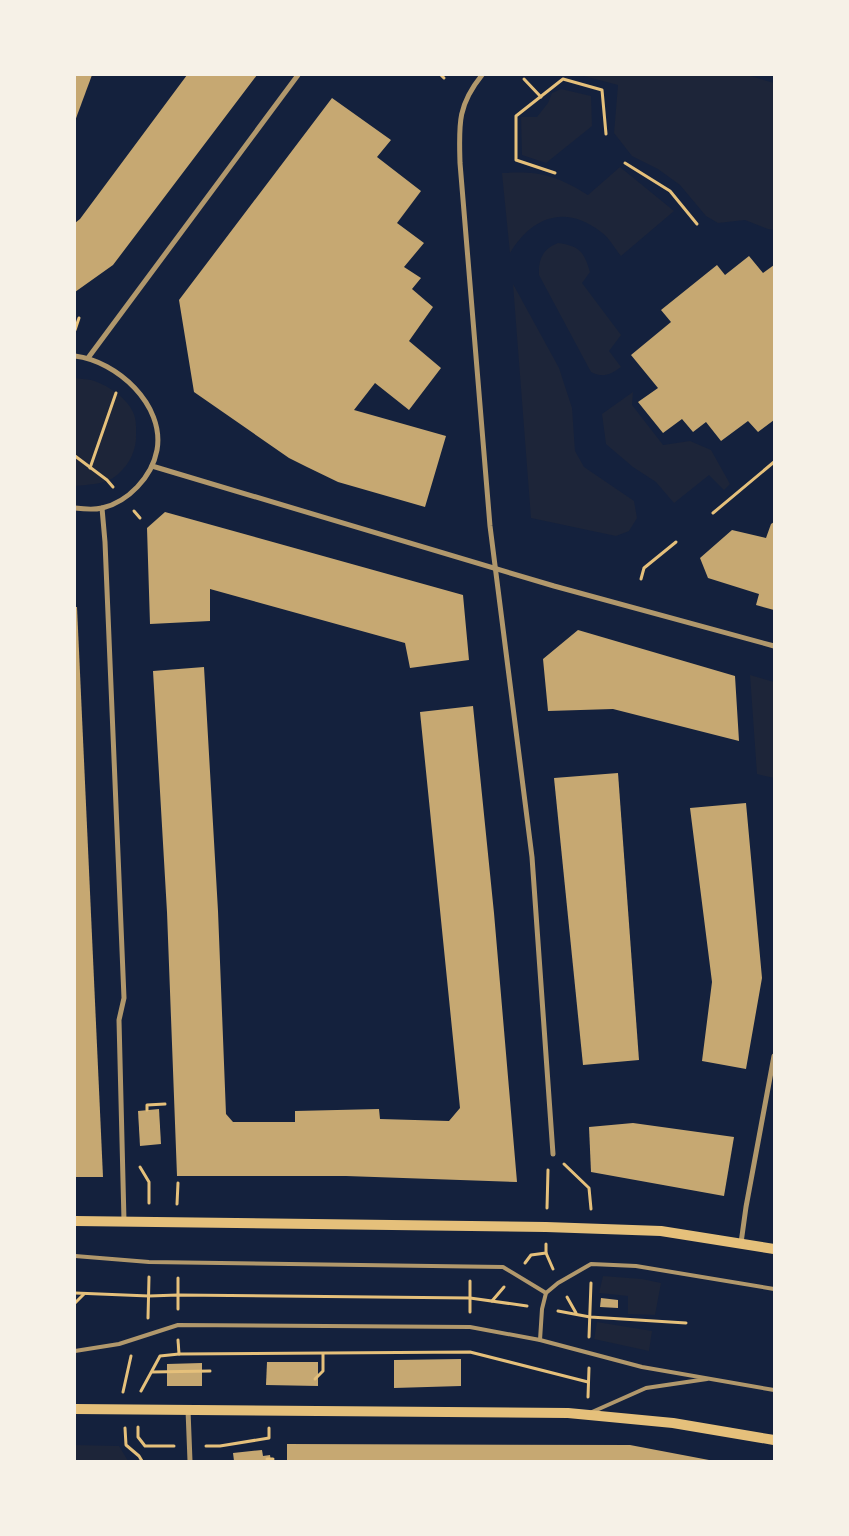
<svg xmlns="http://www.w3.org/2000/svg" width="849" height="1536" font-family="'Alegreya Sans',sans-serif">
	<rect width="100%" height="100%" fill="#14213d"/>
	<!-- green -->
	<g fill="#1d2539">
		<polygon points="580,75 747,75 774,83 774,230 768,229 745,220 718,223 706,216 680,185 658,169 632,156 614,133 618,85"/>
		<polygon points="561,89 591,96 592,126 546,163 522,155 521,117 537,117 548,103 552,93"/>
		<path d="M620,167L674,211L621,256C615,249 609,237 601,232C565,204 532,217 510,253L502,173C540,171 555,175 588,195Z"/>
		<path d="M558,243C580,246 584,252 590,272L582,283L621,335L609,351L621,367C610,375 603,378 591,372L539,275C538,259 543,249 558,243Z"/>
		<polygon points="513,284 559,368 572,408 575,451 584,467 634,501 637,518 629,531 616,536 531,518"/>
		<path d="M75,378C80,379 86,379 91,380C106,384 127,398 133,412C137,420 136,431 136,439C135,455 126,469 113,478C104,484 86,485 75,486Z"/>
		<polygon points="633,392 632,405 663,445 690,441 711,450 730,484 724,490 709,475 674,503 656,482 633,467 606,444 602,414"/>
		<polygon points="750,675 774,682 774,778 757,774"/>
		<polygon points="603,1276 642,1279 661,1283 655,1315 628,1314 628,1296 599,1293"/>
		<polygon points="597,1322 652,1331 649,1351 594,1339"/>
		<polygon points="75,1445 119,1446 128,1461 75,1461"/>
	</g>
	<!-- building -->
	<g fill="#c6a872">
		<polygon points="75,75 92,75 75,121"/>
		<polygon points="187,75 257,75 113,265 75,292 75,223 80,219"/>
		<polygon points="332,98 391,140 377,157 421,191 397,223 424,243 404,267 421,278 412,289 433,307 409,341 441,368 409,410 375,383 354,410 446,436 425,507 338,482 307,467 289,458 194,392 179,300"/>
		<polygon points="749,256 763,273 774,265 774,420 758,432 748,421 721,441 706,422 693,432 682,419 663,433 638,402 658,388 631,355 671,322 661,310 717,265 725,275"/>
		<polygon points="165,512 463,595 469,660 410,668 405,643 210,589 210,621 150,624 147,528"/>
		<polygon points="774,522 774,610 756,605 759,594 708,578 700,558 732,530 766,538 771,524"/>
		<polygon points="75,607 77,607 103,1177 75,1177"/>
		<polygon points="578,630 735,676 739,741 613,709 548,711 543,659"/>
		<polygon points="204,667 218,911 226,1114 233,1122 295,1122 295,1111 379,1109 380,1119 449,1121 460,1108 420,712 473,706 494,913 517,1182 346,1176 177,1176 167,912 153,671"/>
		<polygon points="618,773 639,1060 583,1065 554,778"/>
		<polygon points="746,803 762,978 746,1069 702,1061 712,982 690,808"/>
		<polygon points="159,1109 161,1144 140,1146 138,1111"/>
		<polygon points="633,1123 734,1137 724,1196 591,1172 589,1127"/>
		<polygon points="601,1298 618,1300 618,1308 600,1307"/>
		<polygon points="461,1359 461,1386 394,1388 394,1360"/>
		<polygon points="267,1362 318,1362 318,1386 266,1385"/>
		<polygon points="202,1363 202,1386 167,1386 167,1364"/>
		<polygon points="287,1444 630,1445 709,1460 287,1461"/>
		<polygon points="262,1450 263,1456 270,1455 271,1461 234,1461 233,1453"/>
	</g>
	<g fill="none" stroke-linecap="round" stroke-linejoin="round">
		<!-- path -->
		<g stroke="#e5c07b" stroke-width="3">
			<polyline points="441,75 444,78"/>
			<polyline points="524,79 541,97"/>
			<polyline points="625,163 670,191 697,224"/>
			<polyline points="555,173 516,160 516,116 563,79 602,90 606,134"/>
			<polyline points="75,330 79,318"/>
			<polyline points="75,456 107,480 113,487"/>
			<polyline points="90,468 116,393"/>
			<polyline points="134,511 140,518"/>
			<polyline points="713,513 774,462"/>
			<polyline points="641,579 644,568 676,542"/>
			<polyline points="147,1110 147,1105 165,1104"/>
			<polyline points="564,1164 589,1188 591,1209"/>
			<polyline points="140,1167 149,1182 149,1203"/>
			<polyline points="177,1204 178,1183"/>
			<polyline points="547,1208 548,1170"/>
			<polyline points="546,1253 553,1269"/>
			<polyline points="525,1263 531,1255 546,1253 546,1244"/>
			<polyline points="178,1278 178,1309"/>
			<polyline points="470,1281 470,1312"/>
			<polyline points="75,1293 149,1296 178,1295 470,1298 527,1306"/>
			<polyline points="567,1297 576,1313"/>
			<polyline points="492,1301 504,1287"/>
			<polyline points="75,1303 84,1294"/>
			<polyline points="558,1311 590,1317 686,1323"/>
			<polyline points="148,1318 149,1277"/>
			<polyline points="589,1337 591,1283"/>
			<polyline points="178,1340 179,1354"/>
			<polyline points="152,1372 210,1371"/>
			<polyline points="315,1379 323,1371 323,1354"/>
			<polyline points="141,1391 160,1356 179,1354 470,1352 588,1382"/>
			<polyline points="123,1392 131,1356"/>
			<polyline points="588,1397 589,1368"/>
			<polyline points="138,1427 138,1437 145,1446 174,1446"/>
			<polyline points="125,1428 126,1445 139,1456 142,1461"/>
			<polyline points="206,1446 220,1446 269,1438 269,1428"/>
			<polyline points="267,1459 273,1459"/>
		</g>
		<!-- service -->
		<g stroke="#b1986c" stroke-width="4">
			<polyline points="75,1256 149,1262 503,1267 546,1293"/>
			<polyline points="540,1340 542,1309 546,1293 558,1283 591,1264 636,1266 774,1289"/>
			<polyline points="75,1351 119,1344 178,1325 470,1327 540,1340 642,1367 774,1390"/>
			<polyline points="592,1412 646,1388 707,1379"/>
		</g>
		<!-- minor -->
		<g stroke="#b1986c" stroke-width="5">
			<path d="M482,75C457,106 459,125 460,163L490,526L532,857L553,1154"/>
			<path d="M75,356C117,361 165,405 157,450C152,477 128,502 102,508C94,510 83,509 75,508"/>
			<polyline points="88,358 298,75"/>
			<polyline points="152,466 554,586 774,646"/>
			<polyline points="102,508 105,542 124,998 119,1020 124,1221"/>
			<polyline points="741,1243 746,1207 774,1056"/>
			<polyline points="188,1410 190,1461"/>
		</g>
		<!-- secondary -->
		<g stroke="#e5c07b" stroke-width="10">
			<polyline points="75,1221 546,1227 661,1231 774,1249"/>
			<polyline points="75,1409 568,1413 673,1423 774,1440"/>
		</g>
	</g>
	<!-- border -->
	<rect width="849" height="1536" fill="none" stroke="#f6f1e7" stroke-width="152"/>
</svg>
